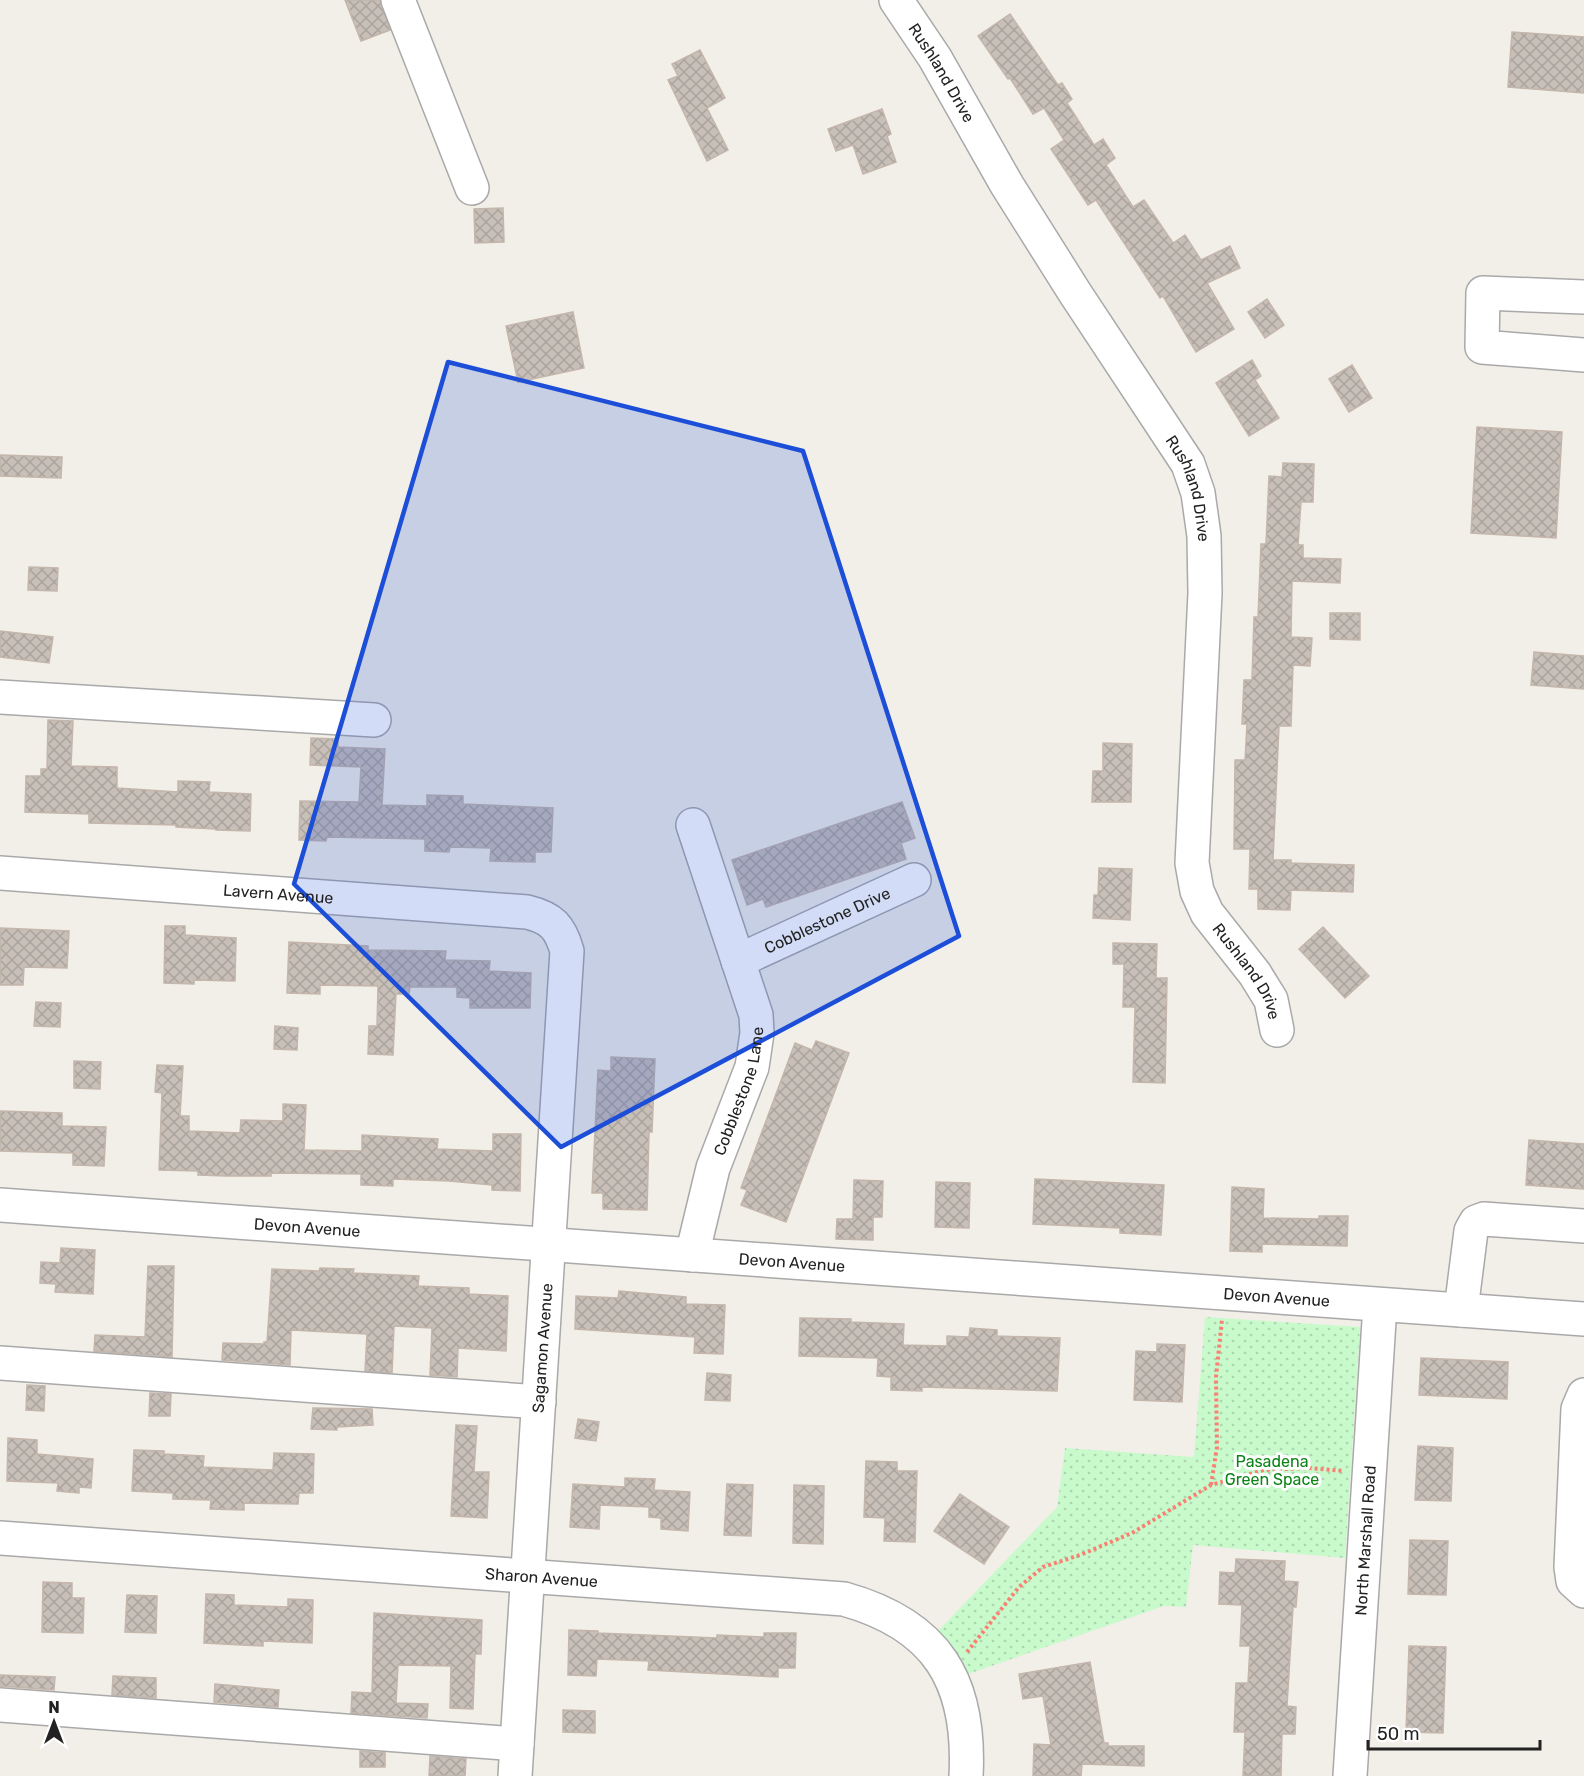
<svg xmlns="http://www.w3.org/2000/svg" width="1584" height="1776" font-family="Rubik,sans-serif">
	<defs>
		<pattern id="park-dots" width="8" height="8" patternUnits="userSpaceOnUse" patternTransform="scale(1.5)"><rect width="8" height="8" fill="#c8facc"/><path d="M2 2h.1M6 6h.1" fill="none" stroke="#acd6af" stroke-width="1.8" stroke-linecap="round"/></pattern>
		<pattern id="building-cross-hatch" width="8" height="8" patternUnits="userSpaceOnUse" patternTransform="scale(1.5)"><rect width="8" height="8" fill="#c7bfb8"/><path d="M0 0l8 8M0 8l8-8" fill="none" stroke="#aba49e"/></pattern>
	</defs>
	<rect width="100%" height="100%" fill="#f2efe9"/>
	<!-- park -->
	<polygon fill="url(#park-dots)" points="1205,1317 1360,1327 1345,1558 1193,1545 1186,1607 1164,1606 968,1674 963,1661 937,1632 1057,1507 1065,1448 1194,1457"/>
	<!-- building -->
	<g fill="url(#building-cross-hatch)" stroke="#c4b6ab" stroke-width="1.5">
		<polygon points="345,0 380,0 390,30 361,41"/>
		<polygon points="1010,14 1058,85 1062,83 1072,99 1067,103 1094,145 1103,139 1115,158 1106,165 1133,207 1144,200 1173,243 1185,235 1201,260 1230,246 1240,268 1207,283 1234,329 1196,352 1163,296 1160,298 1096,200 1088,205 1051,149 1064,140 1044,108 1033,114 1010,78 1008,79 978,36"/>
		<polygon points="1512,32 1584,37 1584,93 1508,87"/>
		<polygon points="700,50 725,98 707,108 728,150 707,161 668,80 678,76 672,64"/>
		<polygon points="882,109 891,134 887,136 896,162 863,174 853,145 836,151 828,129"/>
		<polygon points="503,208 504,242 475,243 474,209"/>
		<polygon points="1267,299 1284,325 1265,338 1248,312"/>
		<polygon points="573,312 584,368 518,382 506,326"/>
		<polygon points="1252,360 1261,376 1255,380 1279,418 1249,436 1216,383"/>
		<polygon points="1352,365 1372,398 1349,412 1329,379"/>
		<polygon points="1477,427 1562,432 1556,538 1471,533"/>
		<polygon points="0,455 62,457 61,478 0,476"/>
		<polygon points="1283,463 1314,464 1313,502 1301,502 1298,545 1303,545 1303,558 1341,559 1340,583 1292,581 1291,637 1312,638 1310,666 1293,665 1291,726 1279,726 1273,860 1291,860 1291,863 1354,865 1353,892 1289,890 1291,892 1290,910 1258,909 1258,889 1249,889 1250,849 1234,849 1235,760 1245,760 1247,724 1242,724 1244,680 1252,680 1254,617 1258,617 1261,544 1266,544 1269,476 1282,477"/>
		<polygon points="29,567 58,568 57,591 28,590"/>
		<polygon points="1330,613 1360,613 1360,640 1330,639"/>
		<polygon points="0,631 53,637 49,663 0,657"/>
		<polygon points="1534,652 1584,656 1584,689 1531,685"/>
		<polygon points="48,720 73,721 71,766 117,767 117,788 178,792 178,781 210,782 209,792 251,794 250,831 216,830 216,829 176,827 176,825 89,823 89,814 25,812 26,776 41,776 41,769 47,769"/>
		<polygon points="311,738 338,739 338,747 385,749 382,805 427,806 427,795 463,796 463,804 553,808 551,852 535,852 535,862 490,861 491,848 450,847 449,852 425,851 425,839 327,837 326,841 299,840 300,801 359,802 361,767 310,765"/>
		<polygon points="1103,743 1132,744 1131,802 1092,802 1093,771 1103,771"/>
		<polygon points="902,802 915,838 901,843 906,859 766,907 763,899 747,905 732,860"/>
		<polygon points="1099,868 1132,869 1130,920 1093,918 1094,895 1098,895"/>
		<polygon points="165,926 185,926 185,935 236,938 235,981 194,980 194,984 164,983"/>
		<polygon points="1323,927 1369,976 1345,998 1299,949"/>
		<polygon points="0,928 69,931 67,968 24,967 23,985 0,985"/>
		<polygon points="289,942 368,946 368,950 446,951 445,960 490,961 489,971 531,973 530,1008 470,1008 470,998 457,997 457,987 410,987 409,994 396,994 393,1055 368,1054 369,1026 377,1026 378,986 320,985 320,994 287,993"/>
		<polygon points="1113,943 1157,944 1156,978 1167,978 1165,1083 1133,1082 1135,1007 1123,1007 1124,964 1113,964"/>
		<polygon points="36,1002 61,1003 60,1027 34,1026"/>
		<polygon points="275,1026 298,1028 297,1050 274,1049"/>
		<polygon points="816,1041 849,1053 786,1222 741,1205 747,1190 741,1188 795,1043 812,1050"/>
		<polygon points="611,1057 655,1059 652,1132 649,1132 647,1210 603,1209 603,1193 592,1193 598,1070 611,1071"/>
		<polygon points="74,1061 101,1062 100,1089 74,1088"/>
		<polygon points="157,1065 183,1066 180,1116 189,1116 189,1131 240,1133 241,1120 283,1121 283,1104 306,1105 304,1150 362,1151 362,1135 438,1139 437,1149 493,1151 493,1134 521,1134 520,1191 492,1190 492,1185 449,1181 393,1179 393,1186 361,1185 361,1174 271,1173 271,1176 227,1176 198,1175 198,1171 159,1170 162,1093 155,1092"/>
		<polygon points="0,1111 62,1113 62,1126 106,1127 104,1166 73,1165 73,1153 0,1151"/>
		<polygon points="1529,1140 1584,1144 1584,1189 1526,1185"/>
		<polygon points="1035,1179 1164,1185 1161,1235 1120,1233 1120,1228 1033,1224"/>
		<polygon points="854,1180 883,1181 882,1217 873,1217 873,1240 836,1239 837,1219 853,1219"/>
		<polygon points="936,1182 970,1183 969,1228 935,1227"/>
		<polygon points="1232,1187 1264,1189 1263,1218 1319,1219 1319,1216 1348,1216 1347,1246 1262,1244 1262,1252 1230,1251"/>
		<polygon points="61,1248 95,1250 93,1294 55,1292 56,1284 40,1283 41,1262 60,1263"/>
		<polygon points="148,1266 174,1266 172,1357 94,1351 95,1335 145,1337"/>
		<polygon points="320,1268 354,1269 353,1273 419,1276 418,1286 469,1288 469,1294 508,1296 506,1351 458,1348 457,1377 430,1375 432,1328 394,1326 392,1373 365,1371 367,1334 291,1330 290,1365 222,1360 223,1343 264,1344 264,1342 267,1342 272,1269 319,1271"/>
		<polygon points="619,1291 686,1297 686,1304 725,1305 723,1354 694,1353 695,1337 575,1329 576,1296 618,1298"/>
		<polygon points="800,1318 851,1319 851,1322 904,1324 903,1345 947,1346 947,1336 969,1337 970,1328 997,1330 997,1336 1060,1338 1057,1391 922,1387 922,1391 891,1390 891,1377 877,1376 878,1358 799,1356"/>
		<polygon points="1157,1344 1185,1345 1182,1402 1134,1400 1136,1351 1157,1352"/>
		<polygon points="1421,1358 1508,1362 1507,1399 1419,1395"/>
		<polygon points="707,1373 731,1375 730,1401 705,1400"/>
		<polygon points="27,1385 45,1386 44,1411 26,1410"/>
		<polygon points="150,1393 171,1394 170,1416 149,1416"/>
		<polygon points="313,1408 372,1409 373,1425 337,1427 337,1430 311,1429"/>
		<polygon points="578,1419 599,1422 596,1441 575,1438"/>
		<polygon points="456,1425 477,1426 474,1472 489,1472 487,1518 451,1516"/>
		<polygon points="8,1438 37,1440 37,1454 93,1459 91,1488 79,1487 79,1493 57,1491 58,1483 7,1481"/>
		<polygon points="1418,1446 1453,1448 1451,1501 1415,1500"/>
		<polygon points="134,1450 164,1451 164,1454 204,1456 203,1467 273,1470 274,1453 314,1454 313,1493 299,1493 298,1504 244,1503 244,1510 210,1509 211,1500 173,1499 173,1493 132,1491"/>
		<polygon points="866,1461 897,1462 897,1471 917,1471 915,1542 884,1541 885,1518 864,1517"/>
		<polygon points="625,1478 655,1479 654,1490 690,1492 688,1531 661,1529 661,1518 649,1517 649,1507 600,1505 599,1529 570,1527 573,1484 625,1487"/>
		<polygon points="727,1484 753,1485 751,1536 724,1535"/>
		<polygon points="794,1485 824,1486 823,1544 793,1543"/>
		<polygon points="960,1494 1009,1527 984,1564 934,1531"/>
		<polygon points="1410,1540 1448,1541 1446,1595 1408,1594"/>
		<polygon points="1236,1559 1285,1561 1284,1581 1298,1582 1296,1607 1293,1607 1287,1706 1296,1707 1295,1734 1282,1734 1281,1776 1243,1776 1245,1732 1234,1732 1236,1683 1248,1683 1250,1646 1240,1646 1242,1605 1219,1604 1220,1572 1235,1573"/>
		<polygon points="43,1582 72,1583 72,1598 84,1598 83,1633 42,1632"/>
		<polygon points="206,1594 234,1595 234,1605 288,1607 288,1599 313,1600 312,1643 263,1641 263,1646 204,1643"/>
		<polygon points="127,1595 157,1596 156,1633 125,1632"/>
		<polygon points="374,1613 482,1620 481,1654 475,1654 473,1709 450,1708 451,1666 398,1665 396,1703 428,1704 427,1718 351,1713 352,1692 372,1693"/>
		<polygon points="569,1630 598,1631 598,1633 717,1638 717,1635 764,1637 764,1633 796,1633 795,1668 778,1668 778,1677 648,1670 649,1661 597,1659 596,1676 568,1675"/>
		<polygon points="1409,1646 1446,1647 1443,1733 1406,1732"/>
		<polygon points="1090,1662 1104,1743 1108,1743 1108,1746 1144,1746 1144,1766 1082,1764 1081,1776 1033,1776 1034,1744 1051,1745 1043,1696 1023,1699 1019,1674"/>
		<polygon points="0,1675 55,1677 54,1690 0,1686"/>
		<polygon points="113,1676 156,1678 156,1698 112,1695"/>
		<polygon points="215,1684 279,1690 278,1707 214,1702"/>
		<polygon points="563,1710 595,1711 595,1733 563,1732"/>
		<polygon points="360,1751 385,1753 385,1767 360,1767"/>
		<polygon points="430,1756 466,1759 465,1776 429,1776"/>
	</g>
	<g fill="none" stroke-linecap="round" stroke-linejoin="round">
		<!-- minor casing -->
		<g stroke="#a9a9a9" stroke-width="36">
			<g id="minor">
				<polyline points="398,0 472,188"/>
				<path id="s1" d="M896,0L935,58L1007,185L1075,293L1188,464L1198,493L1204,536L1205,593L1192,863L1197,891L1207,913L1255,974L1271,1000L1277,1030"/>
				<polyline points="1584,297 1483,293 1482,347 1584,355"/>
				<polyline points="0,697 374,720"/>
				<path id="s2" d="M0,873L527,912C552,918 560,927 567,951L515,1776"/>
				<path id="s3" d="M738,961L914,880"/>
				<path id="s4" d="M0,1205L1584,1319"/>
				<path id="s5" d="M692,1255L713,1168L752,1067L757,1033L756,1015L693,825"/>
				<polyline points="1461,1310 1471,1231 1476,1222 1484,1219 1584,1226"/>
				<polyline points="0,1363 539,1402"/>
				<polyline points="1584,1395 1578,1409 1571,1567 1573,1581 1584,1591"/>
				<path id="s6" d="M0,1538L844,1599C937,1625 971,1681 966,1776"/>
				<polyline points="0,1705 517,1744"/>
				<path id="s7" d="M1350,1776L1380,1305"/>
			</g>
		</g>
		<!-- path -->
		<g stroke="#fa8072" stroke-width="4" stroke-dasharray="3 3" stroke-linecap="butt">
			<polyline points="1211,1485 1217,1447 1216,1377 1222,1319"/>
			<polyline points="967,1652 1019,1587 1043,1567 1080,1555 1132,1533 1211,1485 1264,1470 1310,1468 1343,1471"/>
		</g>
		<!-- minor -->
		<use href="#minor" stroke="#fff" stroke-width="33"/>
	</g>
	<!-- marked area -->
	<path fill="#1d4ed8" fill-opacity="0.2" stroke="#1d4ed8" stroke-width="4.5" stroke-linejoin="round" d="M448,362L803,451L959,936L561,1147L294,884Z"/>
	<g text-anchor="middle" stroke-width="6" stroke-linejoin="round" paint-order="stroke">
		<!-- street labels -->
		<g font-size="16" fill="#222" stroke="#fff">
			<text dy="6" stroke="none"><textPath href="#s1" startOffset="86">Rushland Drive</textPath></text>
			<text dy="6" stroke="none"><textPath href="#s1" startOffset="572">Rushland Drive</textPath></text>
			<text dy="6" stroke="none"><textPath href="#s2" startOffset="279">Lavern Avenue</textPath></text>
			<text dy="6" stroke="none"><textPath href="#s3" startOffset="98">Cobblestone Drive</textPath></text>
			<text dy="6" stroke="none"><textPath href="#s1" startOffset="1074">Rushland Drive</textPath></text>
			<text dy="6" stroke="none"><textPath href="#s5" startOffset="171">Cobblestone Lane</textPath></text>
			<text dy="6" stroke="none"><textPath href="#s4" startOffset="308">Devon Avenue</textPath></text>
			<text dy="6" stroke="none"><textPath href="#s4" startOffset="794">Devon Avenue</textPath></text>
			<text dy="6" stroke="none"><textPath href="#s4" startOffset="1280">Devon Avenue</textPath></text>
			<text transform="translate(542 1348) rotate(-86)" y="6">Sagamon Avenue</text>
			<text dy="6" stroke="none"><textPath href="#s7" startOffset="236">North Marshall Road</textPath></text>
			<text dy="6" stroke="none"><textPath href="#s6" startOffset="543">Sharon Avenue</textPath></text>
		</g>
		<!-- park labels -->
		<g font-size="16" fill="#0c8416" stroke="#fff">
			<text x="1272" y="1467">Pasadena<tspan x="1272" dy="18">Green Space</tspan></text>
		</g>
	</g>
	<!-- north arrow -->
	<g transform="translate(54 1722)" stroke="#ffffff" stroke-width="4.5" paint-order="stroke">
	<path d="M0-4.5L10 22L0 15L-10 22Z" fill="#222222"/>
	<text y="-9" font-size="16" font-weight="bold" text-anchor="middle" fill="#222222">N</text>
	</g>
	<!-- scale -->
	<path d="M1368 1740v9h172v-9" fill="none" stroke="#222222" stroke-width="3"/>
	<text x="1377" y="1740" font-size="18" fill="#222222" stroke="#ffffff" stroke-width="4.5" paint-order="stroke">50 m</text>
</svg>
